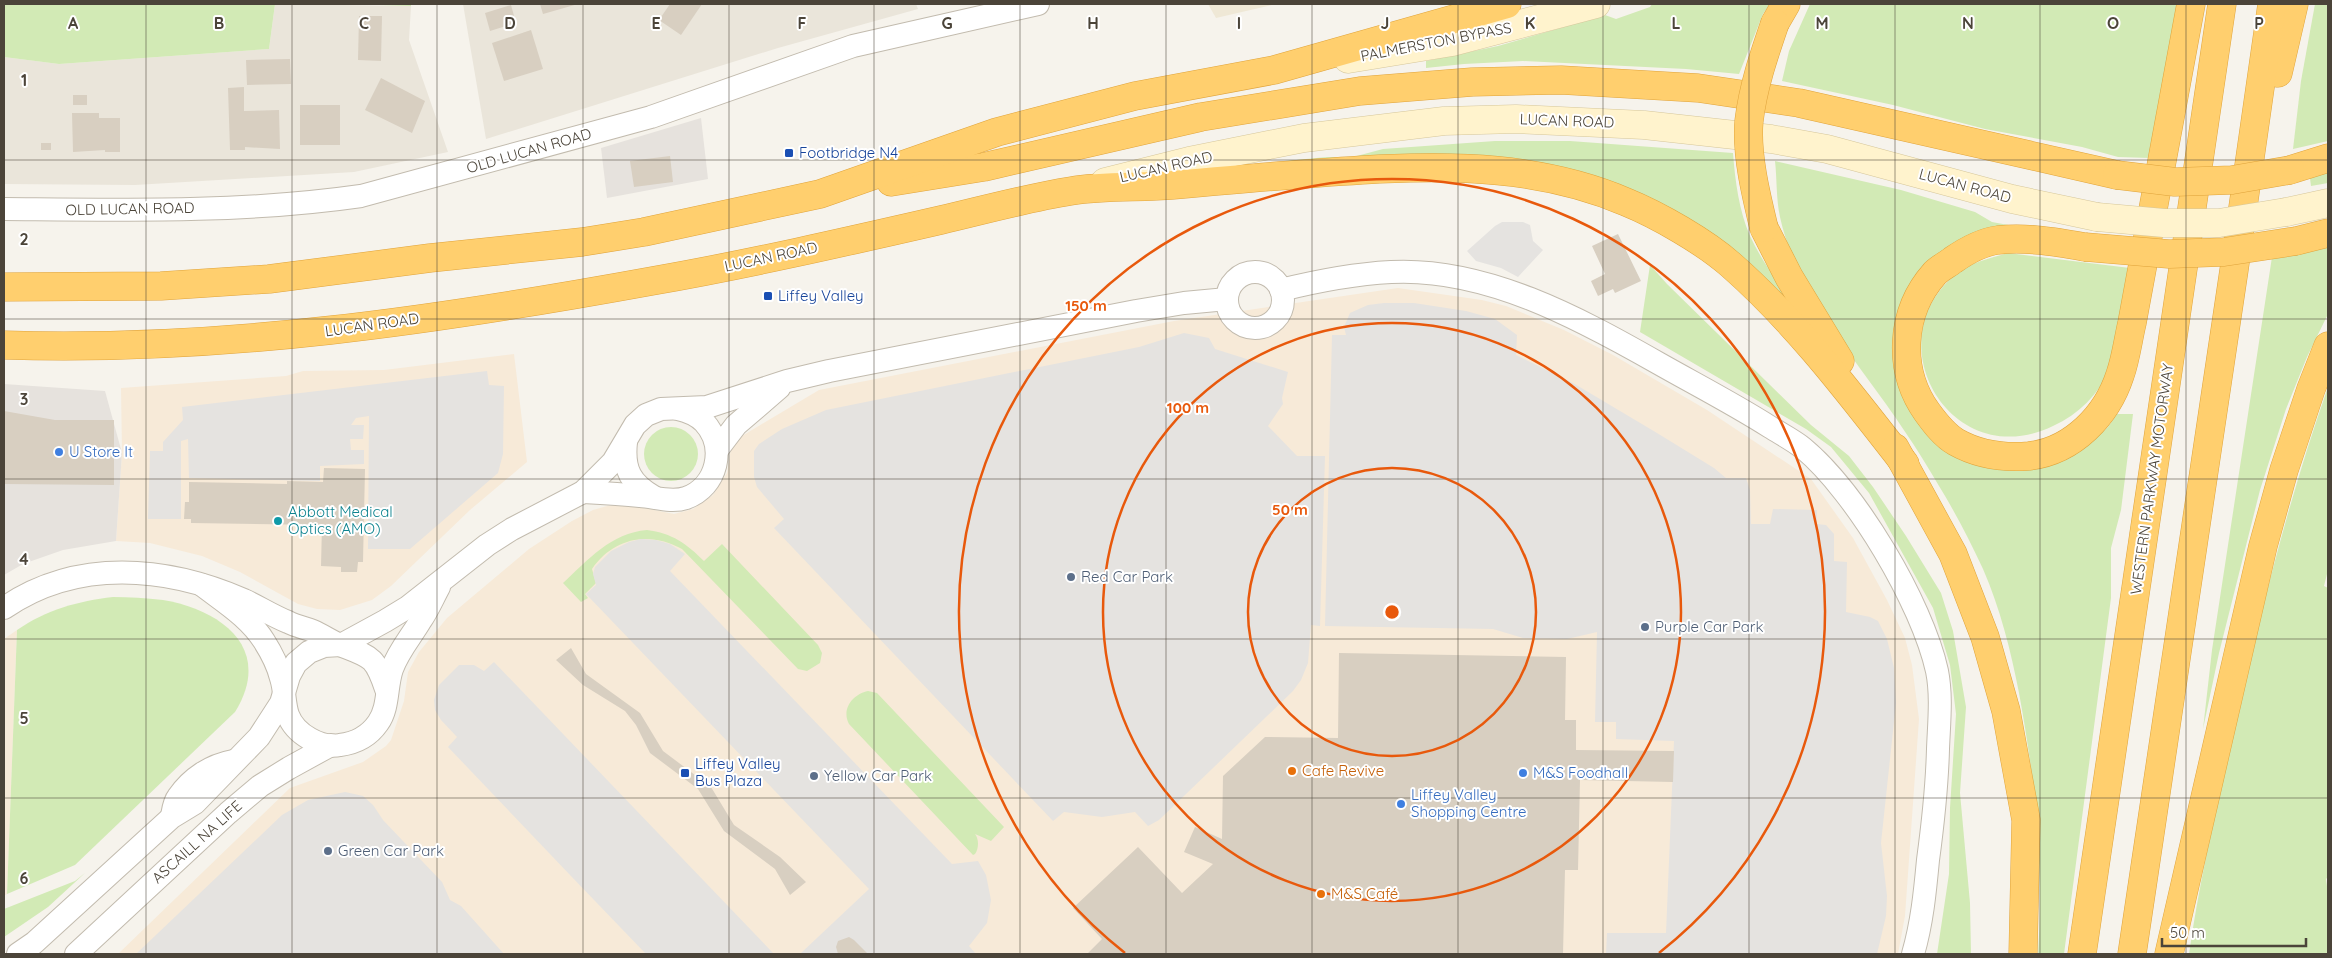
<svg xmlns="http://www.w3.org/2000/svg" width="2332" height="958" font-family="Quicksand,sans-serif">
	<rect width="100%" height="100%" fill="#f6f3ec"/>
	<!-- residential -->
	<g fill="#eae5da">
		<polygon points="275,4 411,6 409,40 448,152 354,172 135,185 4,184 4,57 59,64 269,49"/>
		<polygon points="463,4 916,4 918,9 778,48 486,139"/>
	</g>
	<!-- commercial -->
	<g fill="#f7ead8">
		<polygon points="1398,288 1482,300 1506,306 1564,330 1613,355 1707,410 1811,479 1853,538 1887,600 1905,638 1912,665 1919,719 1905,916 1898,954 118,954 290,788 363,762 386,746 391,740 404,701 408,672 419,652 447,618 529,549 572,521 593,510 607,506 624,504 674,514 693,509 713,495 727,473 732,442 819,390 1174,321"/>
		<polygon points="514,354 527,462 470,510 391,586 372,600 340,610 317,609 298,604 240,572 202,556 150,543 116,541 122,453 121,388 286,376 303,371 384,370"/>
		<polygon points="17,630 7,894 4,896 4,639"/>
	</g>
	<!-- industrial -->
	<g fill="#e6e2dd">
		<polygon points="701,118 708,179 607,198 601,148"/>
		<polygon points="4,384 105,391 122,453 116,541 63,550 23,564 4,575"/>
	</g>
	<!-- education -->
	<polygon fill="#efe8d6" points="1208,4 1276,4 1216,18"/>
	<!-- green -->
	<g fill="#d2eab5">
		<polygon points="4,4 275,4 269,49 59,64 4,57"/>
		<polygon points="348,4 411,4 411,6"/>
		<polygon points="1652,4 1770,4 1763,14 1739,74 1686,69 1523,61 1464,64 1426,68 1426,61 1498,46 1605,15 1616,19 1650,7"/>
		<polygon points="1810,4 2178,4 2150,158 2118,157 2082,147 1985,129 1893,105 1782,81 1789,51"/>
		<polygon points="2315,4 2328,4 2328,141 2293,149 2301,81"/>
		<path d="M1495,141H1570L1733,153C1735,180 1739,211 1750,236C1760,258 1775,278 1789,298L1784,300L1762,275L1715,238L1520,162L1448,154L1305,164L1285,161L1327,157H1353L1383,149Z"/>
		<path d="M1775,161L1901,190L1975,212L1992,222L2030,229L1906,298L1939,442L2086,446L2108,427L2117,414H2133L2121,510L2111,548V598L2064,954H2038C2044,867 2035,779 2019,693C2011,651 2000,608 1983,569C1970,541 1955,512 1939,486C1917,448 1893,413 1867,378C1832,329 1793,277 1780,217C1776,199 1777,179 1775,161Z"/>
		<polygon points="2328,172 2328,183 2311,186 2310,178"/>
		<polygon points="2328,247 2328,314 2307,357 2286,409 2260,490 2219,653 2203,729 2212,650 2272,257"/>
		<path d="M2008,253L2130,268C2125,292 2121,315 2116,339C2114,348 2114,360 2110,369C2098,395 2079,414 2053,426C1952,475 1873,342 1956,274C1971,262 1991,258 2008,253Z"/>
		<polygon points="1650,265 1667,284 1811,425 1849,456 1873,487 1906,536 1941,593 1953,631 1966,707 1960,793 1970,903 1971,954 1937,954 1949,874 1950,808 1956,714 1950,665 1933,608 1869,493 1831,447 1806,429 1640,332"/>
		<path d="M2328,387V570L2324,586L2328,588V877L2326,879L2328,893V954H2189C2200,877 2218,801 2235,725C2261,610 2289,498 2328,387Z"/>
		<circle cx="671" cy="454" r="27"/>
		<path d="M647,530C672,533 687,544 704,561L722,544L818,645L822,653L820,663L807,671L798,669L682,549C650,531 614,537 592,569L596,583L585,594L588,598L581,602L563,583C588,560 611,533 647,530Z"/>
		<path d="M113,597C129,597 146,598 163,600C222,610 274,649 235,712L75,865L7,894L17,630C46,610 78,601 113,597Z"/>
		<path d="M868,691L877,693L1004,827L991,841L975,834C979,839 979,848 975,854L973,855L849,724C841,709 853,694 868,691Z"/>
		<polygon points="85,873 48,907 4,937 4,909 75,881"/>
	</g>
	<!-- parking -->
	<g fill="#e5e3e0">
		<polygon points="1502,222 1523,222 1530,225 1533,241 1543,250 1518,277 1501,268 1476,261 1467,251 1495,226"/>
		<polygon points="1384,303 1414,303 1466,311 1495,319 1517,335 1516,355 1573,383 1657,433 1714,468 1726,478 1746,478 1750,490 1751,524 1770,524 1773,509 1817,510 1817,524 1826,525 1834,534 1834,561 1847,562 1846,612 1870,617 1878,621 1887,639 1894,668 1896,703 1881,843 1887,896 1886,916 1877,954 1606,954 1607,933 1666,933 1674,741 1616,739 1616,722 1595,722 1597,632 1567,639 1523,638 1493,629 1325,626 1332,335 1346,335 1344,327 1350,313 1368,305"/>
		<polygon points="1184,333 1209,338 1215,349 1288,372 1282,398 1283,404 1268,426 1297,456 1325,456 1320,626 1311,625 1308,663 1301,680 1293,691 1159,820 1148,826 1135,812 1102,817 1064,812 1053,821 774,528 784,519 757,487 754,477 754,451 759,444 782,429 826,410 1139,347"/>
		<polygon points="487,371 489,385 504,386 503,454 498,473 410,549 368,549 369,416 356,418 351,425 364,425 363,439 350,439 351,450 364,450 364,464 320,466 320,481 189,478 188,439 181,441 181,519 148,519 150,451 163,451 163,442 183,420 182,407"/>
		<polygon points="641,539 656,540 670,544 685,554 670,571 952,864 978,861 986,875 991,900 987,923 969,946 976,954 800,954 869,889 586,594 596,585 593,574 595,567 611,551 629,542"/>
		<polygon points="494,662 774,954 646,954 570,875 448,747 457,737 441,720 435,710 434,700 439,685 459,665 474,665 484,671"/>
		<polygon points="345,792 363,796 373,805 383,820 442,882 450,900 461,906 504,954 136,954 282,815 308,800"/>
	</g>
	<!-- building -->
	<g fill="#d8cfc1">
		<polygon points="540,4 578,4 543,14"/>
		<polygon points="670,4 702,4 681,35 659,20"/>
		<polygon points="511,5 516,23 490,31 485,13"/>
		<polygon points="359,16 382,16 381,61 358,60"/>
		<polygon points="531,30 543,69 504,81 492,43"/>
		<polygon points="290,59 291,84 247,85 246,60"/>
		<polygon points="381,78 425,101 412,133 365,110"/>
		<polygon points="244,87 244,111 279,110 280,149 245,147 245,150 230,150 228,88"/>
		<rect x="73" y="95" width="14" height="10"/>
		<rect x="300" y="105" width="40" height="40"/>
		<polygon points="72,113 99,113 99,118 120,118 120,152 105,152 105,150 73,152"/>
		<rect x="41" y="143" width="10" height="7"/>
		<polygon points="670,156 673,182 634,187 630,161"/>
		<polygon points="1618,234 1641,281 1615,293 1613,289 1598,296 1591,281 1605,274 1592,246"/>
		<polygon points="4,411 55,420 114,420 114,485 4,484"/>
		<polygon points="324,468 365,469 363,562 358,562 357,572 341,572 341,567 321,566 322,525 191,523 191,519 184,519 185,502 189,502 189,482 287,484 287,481 323,482"/>
		<polygon points="571,648 586,674 640,713 663,751 711,787 734,825 780,857 806,882 790,895 775,869 724,831 698,789 650,753 636,725 625,711 583,685 556,660"/>
		<polygon points="1339,653 1566,657 1565,720 1576,720 1576,750 1674,751 1673,782 1580,780 1578,870 1565,870 1563,954 1087,954 1102,939 1073,908 1138,847 1182,893 1213,864 1184,852 1195,827 1222,839 1223,776 1265,737 1338,738"/>
		<polygon points="849,937 854,940 868,954 838,954 836,947 838,941"/>
	</g>
	<g fill="none" stroke-linecap="round" stroke-linejoin="round">
		<!-- street casing -->
		<g stroke="#c2bbae" stroke-width="24">
			<g id="street">
				<path d="M4,209C122,210 243,213 361,196L651,117L853,46L1038,4"/>
				<circle cx="1255" cy="300" r="28"/>
				<path d="M1281,290C1317,281 1354,274 1391,272C1485,267 1579,318 1658,363C1695,384 1734,404 1770,427C1781,434 1793,440 1803,448C1856,492 1922,603 1937,671C1942,696 1939,723 1938,749C1937,786 1933,823 1928,860C1925,892 1922,923 1913,954"/>
				<path d="M626,442C623,470 631,484 654,497"/>
				<polyline points="717,450 736,425 779,388"/>
				<path d="M583,492C602,493 621,494 640,496C655,497 671,503 686,498C717,487 727,447 704,422C697,415 687,411 678,409"/>
				<path d="M202,585C224,602 249,617 264,641C271,652 278,666 281,678C285,690 284,704 288,715C295,734 321,749 340,745C356,743 369,736 378,723C389,708 386,686 392,669C399,650 411,637 421,620C428,610 433,598 439,587"/>
				<path d="M4,608C77,558 166,566 244,600C259,607 273,616 288,622C296,626 305,628 313,631C322,635 331,641 340,645C371,657 375,656 386,689"/>
				<path d="M172,816C173,810 174,802 178,797C191,778 211,765 233,761"/>
				<polyline points="18,954 34,943 172,817 195,803 259,737 281,703 289,676 296,663 309,652 324,646 341,645 385,621 408,607 487,545 512,529 583,492 613,462 635,425 646,415 661,409 707,407 787,381 829,371 1136,311 1184,303 1227,299"/>
				<polyline points="76,954 228,813 260,786 289,768 331,745"/>
			</g>
		</g>
		<!-- secondary casing -->
		<g stroke="#d6c79b" stroke-width="29">
			<g id="secondary">
				<polyline points="1348,59 1452,42 1596,4"/>
				<polyline points="1105,182 1189,161 1304,138 1444,121 1516,119 1644,125 1771,139 1827,149 2012,199 2097,217"/>
				<polyline points="2286,212 2328,203"/>
			</g>
		</g>
		<!-- highway casing -->
		<g stroke="#e0a43c" stroke-width="29">
			<g id="highway">
				<polyline points="1775,23 1786,4"/>
				<polyline points="2278,73 2294,4"/>
				<polyline points="2290,170 2328,158"/>
				<polyline points="891,182 984,167 1201,117 1360,91 1472,82 1561,80 1698,88 1799,103 2117,175"/>
				<polyline points="1764,228 1789,277 1840,361"/>
				<polyline points="2296,241 2328,233"/>
				<path d="M2085,247C2056,242 2028,237 1998,240C1983,242 1966,251 1953,260C1948,264 1940,268 1935,273C1900,312 1897,370 1927,412C1935,423 1944,435 1956,442C1979,455 2004,458 2029,456C2073,451 2107,415 2120,375C2126,358 2128,340 2132,323L2191,4"/>
				<polyline points="4,287 161,286 269,279 430,258 582,242 644,232 820,194 997,132 1135,96 1274,70 1507,4"/>
				<path d="M4,345C222,352 438,320 652,281C749,264 845,242 941,220C984,210 1027,198 1071,191C1104,185 1139,188 1173,185C1217,181 1261,177 1305,174C1413,166 1524,158 1626,202C1658,215 1705,242 1731,265C1797,323 1851,395 1905,464"/>
				<polyline points="1895,448 1953,554 1985,637 2006,711 2026,820 2023,954"/>
				<polyline points="2082,954 2222,4"/>
				<polyline points="2132,954 2234,270 2272,4"/>
				<polyline points="2169,954 2263,546 2284,470 2311,389 2328,346"/>
			</g>
		</g>
		<!-- street -->
		<use href="#street" stroke="#fff" stroke-width="22"/>
		<!-- secondary -->
		<use href="#secondary" stroke="#fff3cd" stroke-width="28"/>
		<!-- highway -->
		<use href="#highway" stroke="#ffcf6e" stroke-width="28"/>
		<!-- secondary-bridge casing -->
		<g stroke="#d6c79b" stroke-width="29" stroke-linecap="butt">
			<polyline id="secondary-bridge" points="2097,217 2164,223 2219,223 2286,212"/>
		</g>
		<!-- highway-bridge casing -->
		<g stroke="#e0a43c" stroke-width="29" stroke-linecap="butt">
			<g id="highway-bridge">
				<polyline points="2117,175 2175,182 2232,180 2290,170"/>
				<path d="M1764,228C1756,195 1746,154 1749,121C1753,87 1764,55 1775,23"/>
				<polyline points="2085,247 2169,254 2224,252 2296,241"/>
			</g>
		</g>
		<!-- secondary-bridge -->
		<use href="#secondary-bridge" stroke="#fff3cd" stroke-width="28"/>
		<!-- highway-bridge -->
		<use href="#highway-bridge" stroke="#ffcf6e" stroke-width="28"/>
	</g>
	<!-- grid -->
	<path fill="none" stroke="#4b4439" stroke-width="1" stroke-opacity="0.55" d="M146,4V954M292,4V954M437,4V954M583,4V954M729,4V954M874,4V954M1020,4V954M1166,4V954M1312,4V954M1458,4V954M1603,4V954M1749,4V954M1895,4V954M2040,4V954M2186,4V954M4,160H2328M4,319H2328M4,479H2328M4,639H2328M4,798H2328"/>
	<!-- distance rings -->
	<g fill="none" stroke="#e8590c" stroke-width="2.5">
		<circle cx="1392" cy="612" r="144"/>
		<circle cx="1392" cy="612" r="289"/>
		<path d="M1125 953A433 433 0 1 1 1659 953"/>
	</g>
	<!-- markers -->
	<g fill="#1a4fb4" stroke="#fff" stroke-width="2">
		<rect x="784" y="148" width="10" height="10" rx="2.5"/>
		<rect x="763" y="291" width="10" height="10" rx="2.5"/>
		<rect x="680" y="768" width="10" height="10" rx="2.5"/>
	</g>
	<g fill="#3f7fe0" stroke="#fff" stroke-width="2">
		<circle cx="59" cy="452" r="5"/>
		<circle cx="1523" cy="773" r="5"/>
		<circle cx="1401" cy="804" r="5"/>
	</g>
	<circle fill="#0f9aa8" stroke="#fff" stroke-width="2" cx="278" cy="521" r="5"/>
	<g fill="#5c6f8a" stroke="#fff" stroke-width="2">
		<circle cx="1071" cy="577" r="5"/>
		<circle cx="1645" cy="627" r="5"/>
		<circle cx="814" cy="776" r="5"/>
		<circle cx="328" cy="851" r="5"/>
	</g>
	<g fill="#e8710a" stroke="#fff" stroke-width="2">
		<circle cx="1292" cy="771" r="5"/>
		<circle cx="1321" cy="894" r="5"/>
	</g>
	<g text-anchor="middle" stroke-width="4" stroke-linejoin="round" paint-order="stroke">
		<!-- street labels -->
		<g font-size="15" fill="#4b4439" stroke="#fff">
			<text transform="translate(1436 42) rotate(-11)" y="5">PALMERSTON BYPASS</text>
			<text transform="translate(1567 121) rotate(2)" y="5">LUCAN ROAD</text>
			<text transform="translate(529 151) rotate(-16)" y="5">OLD LUCAN ROAD</text>
			<text transform="translate(1166 167) rotate(-13)" y="5">LUCAN ROAD</text>
			<text transform="translate(1965 186) rotate(15)" y="5">LUCAN ROAD</text>
			<text transform="translate(130 209) rotate(-1)" y="5">OLD LUCAN ROAD</text>
			<text transform="translate(771 257) rotate(-12)" y="5">LUCAN ROAD</text>
			<text transform="translate(372 325) rotate(-8)" y="5">LUCAN ROAD</text>
			<text transform="translate(2152 479) rotate(-82)" y="5">WESTERN PARKWAY MOTORWAY</text>
			<text transform="translate(197 842) rotate(-42)" y="5">ASCAILL NA LIFE</text>
		</g>
		<!-- transit labels -->
		<g font-size="15" fill="#164399" stroke="#fff" text-anchor="start">
			<text x="799" y="158">Footbridge N4</text>
			<text x="778" y="301">Liffey Valley</text>
			<text x="695" y="769">Liffey Valley<tspan x="695" dy="17">Bus Plaza</tspan></text>
		</g>
		<!-- shop labels -->
		<g font-size="15" fill="#366cbe" stroke="#fff" text-anchor="start">
			<text x="69" y="457">U Store It</text>
			<text x="1533" y="778">M&amp;S Foodhall</text>
			<text x="1411" y="800">Liffey Valley<tspan x="1411" dy="17">Shopping Centre</tspan></text>
		</g>
		<!-- culture labels -->
		<g font-size="15" fill="#0d838f" stroke="#fff" text-anchor="start">
			<text x="288" y="517">Abbott Medical<tspan x="288" dy="17">Optics (AMO)</tspan></text>
		</g>
		<!-- service labels -->
		<g font-size="15" fill="#4e5e75" stroke="#fff" text-anchor="start">
			<text x="1081" y="582">Red Car Park</text>
			<text x="1655" y="632">Purple Car Park</text>
			<text x="824" y="781">Yellow Car Park</text>
			<text x="338" y="856">Green Car Park</text>
		</g>
		<!-- food labels -->
		<g font-size="15" fill="#c56008" stroke="#fff" text-anchor="start">
			<text x="1302" y="776">Cafe Revive</text>
			<text x="1331" y="899">M&amp;S Café</text>
		</g>
	</g>
	<g font-size="16" text-anchor="middle" font-weight="bold" fill="#4b4439" stroke="#fff" stroke-width="4" stroke-linejoin="round" paint-order="stroke">
		<text x="73" y="29">A</text>
		<text x="219" y="29">B</text>
		<text x="364" y="29">C</text>
		<text x="510" y="29">D</text>
		<text x="656" y="29">E</text>
		<text x="802" y="29">F</text>
		<text x="947" y="29">G</text>
		<text x="1093" y="29">H</text>
		<text x="1239" y="29">I</text>
		<text x="1385" y="29">J</text>
		<text x="1530" y="29">K</text>
		<text x="1676" y="29">L</text>
		<text x="1822" y="29">M</text>
		<text x="1968" y="29">N</text>
		<text x="2113" y="29">O</text>
		<text x="2259" y="29">P</text>
		<text x="24" y="86">1</text>
		<text x="24" y="245">2</text>
		<text x="24" y="405">3</text>
		<text x="24" y="565">4</text>
		<text x="24" y="724">5</text>
		<text x="24" y="884">6</text>
	</g>
	<circle cx="1392" cy="612" r="8" fill="#e8590c" stroke="#fff" stroke-width="2.5"/>
	<g font-size="15" text-anchor="middle" font-weight="bold" fill="#e8590c" stroke="#fff" stroke-width="4" stroke-linejoin="round" paint-order="stroke">
		<text x="1086" y="311">150 m</text>
		<text x="1188" y="413">100 m</text>
		<text x="1290" y="515">50 m</text>
	</g>
	<!-- border -->
	<rect width="2332" height="958" fill="none" stroke="#4b4439" stroke-width="10"/>
	<!-- scale -->
	<path d="M2162 938v8h144v-8" fill="none" stroke="#4b4439" stroke-width="2.5"/>
	<text x="2170" y="938" font-size="15" fill="#4b4439" stroke="#ffffff" stroke-width="4" paint-order="stroke">50 m</text>
</svg>
